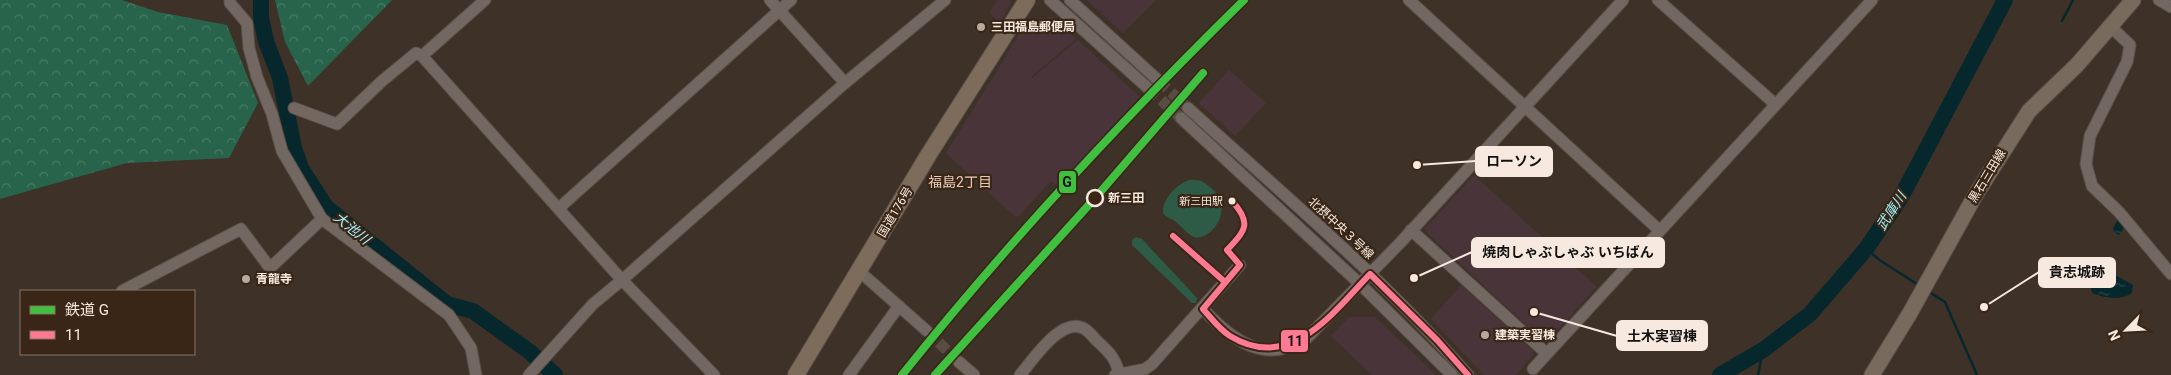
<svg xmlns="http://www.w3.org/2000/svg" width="2171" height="375" font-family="Roboto,'Noto Sans JP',sans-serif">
	<defs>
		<pattern id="forest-crowns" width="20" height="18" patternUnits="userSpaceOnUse" patternTransform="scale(1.25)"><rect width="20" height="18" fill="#28644b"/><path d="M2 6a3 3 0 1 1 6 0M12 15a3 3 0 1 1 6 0" fill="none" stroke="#487a64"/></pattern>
		<pattern id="water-ripples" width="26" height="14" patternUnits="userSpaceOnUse" patternTransform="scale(1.25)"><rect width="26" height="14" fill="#06282c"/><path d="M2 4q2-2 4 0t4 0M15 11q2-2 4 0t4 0" fill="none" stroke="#2b474a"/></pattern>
	</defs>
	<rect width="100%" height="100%" fill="#3d3128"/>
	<!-- commercial -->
	<g fill="#493539">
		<polygon points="998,0 1010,0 1011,3 1000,23 989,13"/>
		<polygon points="1087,0 1156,0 1123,33"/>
		<polygon points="1054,17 1076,39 1031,77 1032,78 1078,40 1140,97 1057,186 1051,181 1019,216 1014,216 946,153 1008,53 1013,57 1008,52 1028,20"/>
		<polygon points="1229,70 1266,103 1235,136 1199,103"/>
		<polygon points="1474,175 1597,287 1548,340 1541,339 1425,231 1425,228"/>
		<polygon points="1461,285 1533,351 1533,355 1516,375 1484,375 1431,319"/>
		<polygon points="1349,317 1375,317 1436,375 1372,375 1331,336"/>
	</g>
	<!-- grass -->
	<g fill="#2d5b46">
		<path d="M1189,180C1200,179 1205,182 1213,190C1235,210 1210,242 1194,237C1187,234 1181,226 1176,222C1171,218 1167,218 1163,213C1162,199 1177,184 1189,180Z"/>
		<polygon points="1136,237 1142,239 1197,298 1196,303 1192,303 1132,245 1132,240"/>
	</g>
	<!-- forest -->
	<g fill="url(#forest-crowns)">
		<polygon points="0,0 122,0 158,12 227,25 258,103 229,158 127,163 0,199"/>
		<polygon points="275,0 392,0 308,86 285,42"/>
	</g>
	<!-- water -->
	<g fill="url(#water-ripples)">
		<polygon points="2118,219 2125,226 2119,235 2114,232 2113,228"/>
		<path d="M2108,271L2133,285L2132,293C2121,301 2104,298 2092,293L2091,288L2104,272Z"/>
	</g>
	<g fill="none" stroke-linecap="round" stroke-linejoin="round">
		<!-- stream -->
		<g stroke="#06282c" stroke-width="2.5">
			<polyline points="2062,21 2073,0"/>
			<polyline points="1866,249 1881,261 1920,286"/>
			<polyline points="1929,292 1945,302 1977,375"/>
			<polyline points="1758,375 1763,350"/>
		</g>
		<!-- river -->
		<g stroke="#06282c" stroke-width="16">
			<polyline points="261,0 261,18 266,41 280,78 294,148 301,168 326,207 447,304 473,311 530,352 555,375"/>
			<polyline points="1720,375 1763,350 1810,314 1866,249 1900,199 2005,0"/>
		</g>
		<!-- minor-tunnel -->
		<g stroke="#594d43" stroke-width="11" stroke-dasharray="11 5.5" stroke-linecap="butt">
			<polyline points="1159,81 1188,108"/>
			<polyline points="1149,89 1181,118"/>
			<polyline points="927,331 959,362"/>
		</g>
		<!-- minor casing -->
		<g stroke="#594f47" stroke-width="13">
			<g id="minor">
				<polyline points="230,0 230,3 247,23 249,48 257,77 272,114 282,151 322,219 449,315 471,348 476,375"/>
				<polyline points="770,0 845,83"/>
				<polyline points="1050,0 1149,89"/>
				<polyline points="1070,0 1159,81"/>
				<polyline points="1409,0 1659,230"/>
				<polyline points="1658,0 1775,104"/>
				<polyline points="2159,0 2171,7"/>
				<polyline points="2110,26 2130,45 2127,62 2090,136 2086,164 2092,186 2119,212 2171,274"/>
				<polyline points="422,56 485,0"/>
				<polyline points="294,108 337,124 382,81 416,53 422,56 622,280 714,375"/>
				<path d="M1188,108C1284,195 1383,278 1468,375"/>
				<polyline points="1181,118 1360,284 1452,375"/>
				<polyline points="559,208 791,0"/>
				<polyline points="1411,230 1546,353"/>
				<polyline points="859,271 927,331"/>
				<polyline points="122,291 241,229 270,268 322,219"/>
				<path d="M1203,309C1232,340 1265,366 1307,338L1400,243L1623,0"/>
				<polyline points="959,362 974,375"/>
				<polyline points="1533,369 1872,0"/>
				<polyline points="529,375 593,304 622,280 845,83 945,0"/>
				<polyline points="849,375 899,306"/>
				<path d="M1020,375C1033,360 1062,315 1085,329C1089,332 1093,336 1096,340C1108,351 1116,358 1119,374"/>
				<polyline points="1115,375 1145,369 1152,364 1240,265"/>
			</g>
		</g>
		<!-- major casing -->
		<g stroke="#594f47" stroke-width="17">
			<polyline id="major" points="1872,375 1910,313 1976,194 2029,111 2077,65 2133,0"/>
		</g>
		<!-- highway casing -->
		<g stroke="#594f47" stroke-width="18">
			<polyline id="highway" points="796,375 929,154 1027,0"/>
		</g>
		<!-- minor -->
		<use href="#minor" stroke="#726861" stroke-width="11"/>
		<!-- major -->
		<use href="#major" stroke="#786b5e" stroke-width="15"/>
		<!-- highway -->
		<use href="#highway" stroke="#7d6c5c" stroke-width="16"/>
		<!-- bus-1 casing -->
		<g stroke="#3a2616" stroke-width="10">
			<g id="bus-1">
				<path d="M1232,201C1252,223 1246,230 1227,250L1240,265L1203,309C1211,318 1220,330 1230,336C1290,373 1333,313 1370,274L1437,340L1468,375"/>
				<polyline points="1173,236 1225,282"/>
			</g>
		</g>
		<!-- bus-1 -->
		<use href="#bus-1" stroke="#fe7a93" stroke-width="6"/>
		<!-- rail-1 casing -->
		<g stroke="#3a2616" stroke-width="11">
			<g id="rail-1">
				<path d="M902,375C1008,242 1123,119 1244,0"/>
				<polyline points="935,375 1096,197 1203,73"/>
			</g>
		</g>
		<!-- rail-1 -->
		<use href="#rail-1" stroke="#40c040" stroke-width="8"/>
	</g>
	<!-- markers -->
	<g fill="#b6a99f" stroke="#3a2616" stroke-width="2">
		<circle cx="981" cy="27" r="5"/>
		<circle cx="246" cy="279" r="5"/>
		<circle cx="1485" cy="335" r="5"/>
	</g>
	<circle fill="#3a2616" stroke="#f7e9df" stroke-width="2.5" cx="1095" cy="198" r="8"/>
	<circle fill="#f7e9df" stroke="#3a2616" stroke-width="2" cx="1232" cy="201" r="4.5"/>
	<g text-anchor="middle" stroke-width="4.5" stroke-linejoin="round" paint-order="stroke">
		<!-- bus labels -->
		<g font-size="11" fill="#f7e9df" stroke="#3a2616" text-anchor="end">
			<text x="1223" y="205">新三田駅</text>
		</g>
		<!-- poi labels -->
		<g font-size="12" font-weight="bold" fill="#f7e9df" stroke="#3a2616" text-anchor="start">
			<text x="991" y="31">三田福島郵便局</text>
			<text x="256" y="283">青龍寺</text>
			<text x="1495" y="339">建築実習棟</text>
		</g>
		<!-- street labels -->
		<g font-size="12" fill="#f7e9df" stroke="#3a2616">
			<text transform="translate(1987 176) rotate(-59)" y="4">黒石三田線</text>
			<text transform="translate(895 212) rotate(-59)" y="4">国道176号</text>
			<text transform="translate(1341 228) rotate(43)" y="4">北摂中央３号線</text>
		</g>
		<!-- stop labels -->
		<g font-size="12" font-weight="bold" fill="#f7e9df" stroke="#3a2616" text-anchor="start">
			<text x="1108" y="202">新三田</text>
		</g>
		<!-- neighbourhood labels -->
		<g font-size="14" fill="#e7cbb8" stroke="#3a2616">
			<text x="960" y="187">福島2丁目</text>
		</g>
		<!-- water labels -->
		<g font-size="14" font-style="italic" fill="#9ff1fc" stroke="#3a2616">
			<text transform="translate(1891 211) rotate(-57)" y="5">武庫川</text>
			<text transform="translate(352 228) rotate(39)" y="5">大池川</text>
		</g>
	</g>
	<!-- callouts -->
	<path fill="none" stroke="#f7e9df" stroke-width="2" d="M1417 165L1476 161M1414 278L1472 252M1984 307L2039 272M1534 312L1617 336"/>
	<g fill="#f7e9df" stroke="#3a2616" stroke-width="2">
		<circle cx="1417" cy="165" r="5"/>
		<circle cx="1414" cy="278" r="5"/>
		<circle cx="1984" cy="307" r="5"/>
		<circle cx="1534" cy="312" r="5"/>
	</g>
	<g fill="#f7e9df" stroke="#f7e9df" stroke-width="2">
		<rect x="1476" y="147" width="76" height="29" rx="5"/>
		<rect x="1472" y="238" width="192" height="29" rx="5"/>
		<rect x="2039" y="258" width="76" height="29" rx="5"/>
		<rect x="1617" y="321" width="90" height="29" rx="5"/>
	</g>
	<g font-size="14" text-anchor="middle" font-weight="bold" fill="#111">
		<text x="1514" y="166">ローソン</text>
		<text x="1568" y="257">焼肉しゃぶしゃぶ いちばん</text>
		<text x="2077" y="277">貴志城跡</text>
		<text x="1662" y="341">土木実習棟</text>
	</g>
	<g stroke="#3a2616" stroke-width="2">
		<rect x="1058" y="170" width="19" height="24" rx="5" fill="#40c040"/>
		<rect x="1280" y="329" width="29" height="24" rx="5" fill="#fe7a93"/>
	</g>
	<g font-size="14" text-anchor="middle" font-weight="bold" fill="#111">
		<text x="1067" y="187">G</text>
		<text x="1295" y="346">11</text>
	</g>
	<!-- legend -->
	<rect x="20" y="290" width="175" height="65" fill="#3a2616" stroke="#867466"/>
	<rect x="30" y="306" width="25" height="8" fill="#40c040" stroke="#867466"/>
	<text x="65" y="315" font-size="15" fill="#f7e9df">鉄道 G</text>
	<rect x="30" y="331" width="25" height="8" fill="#fe7a93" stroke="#867466"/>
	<text x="65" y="340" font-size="15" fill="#f7e9df">11</text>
	<!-- north arrow -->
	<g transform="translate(2126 330) rotate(246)" stroke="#3a2616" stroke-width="4" paint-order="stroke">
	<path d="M0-4L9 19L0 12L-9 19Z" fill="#f7e9df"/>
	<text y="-8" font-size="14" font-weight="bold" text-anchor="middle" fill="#f7e9df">N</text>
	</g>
</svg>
